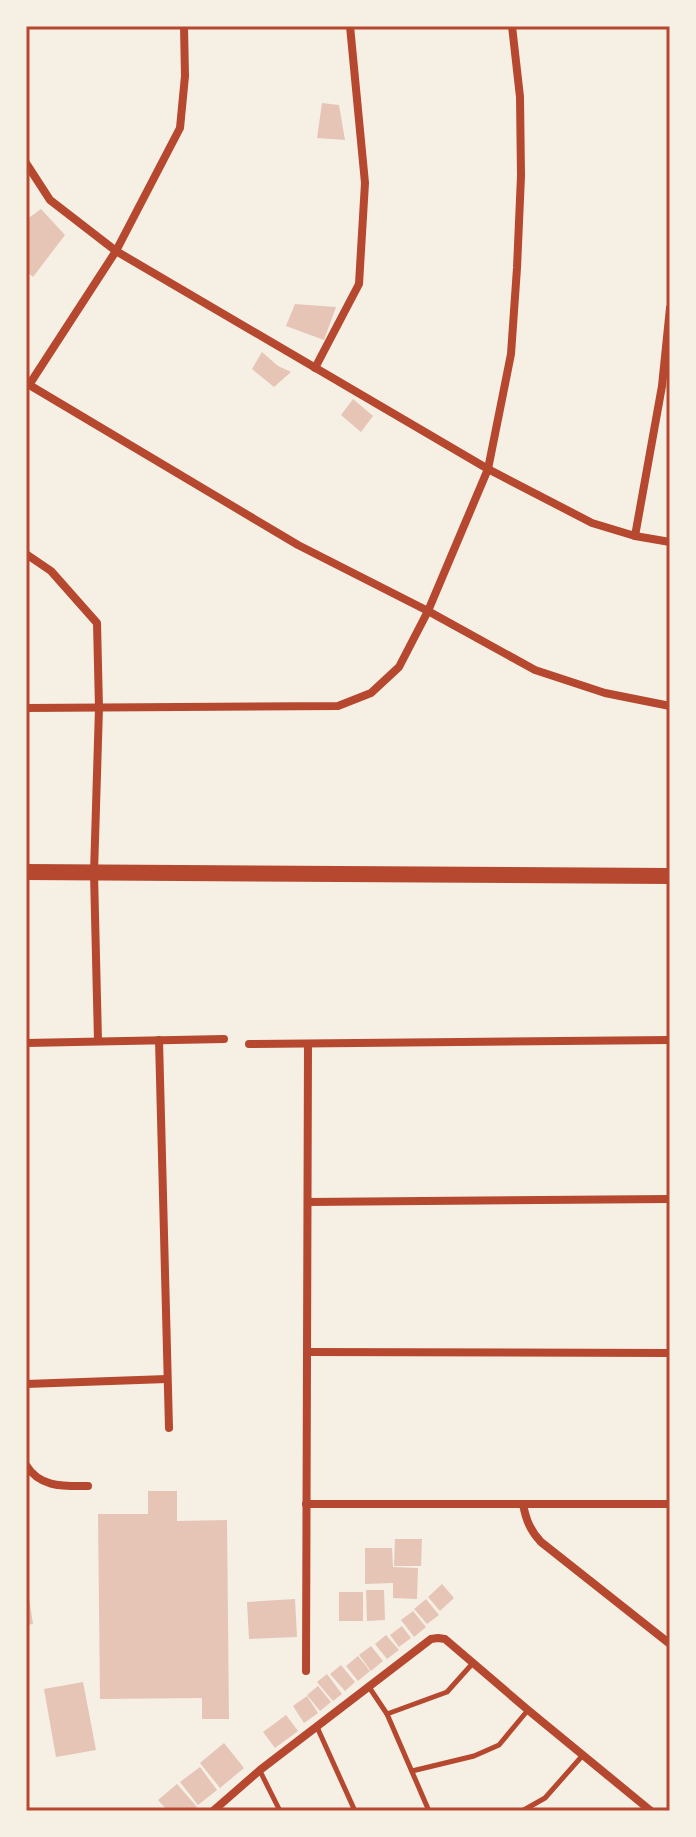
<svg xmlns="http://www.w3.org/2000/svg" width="696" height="1837" font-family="'Work Sans',sans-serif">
	<rect width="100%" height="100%" fill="#f6efe4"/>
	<!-- building -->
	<g fill="#e6c5b7">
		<polygon points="322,103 339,105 345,140 317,138"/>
		<polygon points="41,209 65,235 33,277 26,271 26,220"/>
		<polygon points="295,304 336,307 324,340 286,326"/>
		<polygon points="262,352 278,366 291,372 274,387 252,369"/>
		<polygon points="353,399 373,416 361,432 341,415"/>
		<polygon points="148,1491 177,1491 177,1521 227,1520 229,1719 202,1719 202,1698 100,1699 98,1514 148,1514"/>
		<polygon points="395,1539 422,1539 421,1566 394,1566"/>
		<polygon points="365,1548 392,1548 393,1567 418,1568 417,1599 393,1598 393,1583 365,1584"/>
		<polygon points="442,1584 454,1598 440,1611 428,1597"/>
		<polygon points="366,1590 384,1590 385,1620 367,1621"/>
		<polygon points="26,1591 28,1591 33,1624 26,1625"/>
		<rect x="339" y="1592" width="24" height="29"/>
		<polygon points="295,1599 297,1637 249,1639 247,1602"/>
		<polygon points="426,1599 439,1615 427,1624 414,1609"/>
		<polygon points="413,1611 426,1627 414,1637 401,1620"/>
		<polygon points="402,1626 411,1638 399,1647 390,1635"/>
		<polygon points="386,1635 399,1650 387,1659 375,1644"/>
		<polygon points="371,1646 383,1661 371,1671 359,1655"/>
		<polygon points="358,1656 370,1671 358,1681 346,1666"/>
		<polygon points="341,1665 355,1682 345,1691 330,1674"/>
		<polygon points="327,1674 342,1694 333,1701 317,1682"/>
		<polygon points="83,1682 96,1750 56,1757 44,1689"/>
		<polygon points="318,1686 331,1702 320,1711 307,1695"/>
		<polygon points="307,1696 318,1713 304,1723 293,1706"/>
		<polygon points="286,1715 298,1731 275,1748 263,1732"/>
		<polygon points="224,1743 244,1768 220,1788 200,1763"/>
		<polygon points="200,1767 217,1790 198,1805 180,1782"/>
		<polygon points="177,1784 197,1807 193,1811 168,1811 158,1800"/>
	</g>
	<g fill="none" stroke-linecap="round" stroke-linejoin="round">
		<!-- service -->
		<g stroke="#b5482f" stroke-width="5">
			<polyline points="369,1687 387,1714 429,1811"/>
			<polyline points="387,1714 447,1692 473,1663"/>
			<polyline points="317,1727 355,1811"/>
			<polyline points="260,1771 280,1811"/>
			<polyline points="412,1771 474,1756 499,1745 528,1710"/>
			<polyline points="522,1811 545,1798 583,1755"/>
		</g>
		<!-- minor -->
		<g stroke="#b5482f" stroke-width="8">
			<polyline points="26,163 50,200 116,251 488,469 592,523 635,536 670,542"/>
			<polyline points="315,368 359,284 365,183 350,26"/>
			<polyline points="26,383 298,545 428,611 535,670 605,693 670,706"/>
			<polyline points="29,385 116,251 180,128 185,76 184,26"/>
			<polyline points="635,536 662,386 670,308"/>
			<polyline points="26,554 51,571 97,623 99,708 94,873 98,1041"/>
			<polyline points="26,708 338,706 371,693 399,667 428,611 488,469 511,354 517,268 521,176 520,97 512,26"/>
			<polyline points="159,1040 169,1428"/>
			<polyline points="26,1043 224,1039"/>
			<polyline points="249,1044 670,1040"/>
			<polyline points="308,1202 670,1199"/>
			<polyline points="307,1352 670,1353"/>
			<polyline points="26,1384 167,1379"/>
			<path d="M26,1465C40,1488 64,1486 88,1486"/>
			<polyline points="306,1504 670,1504"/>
			<path d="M523,1504C526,1520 530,1530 541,1542L670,1644"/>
			<polyline points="306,1671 308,1044"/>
			<polyline points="213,1811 260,1770 431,1639 438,1638 445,1639 528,1710 651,1811"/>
		</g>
		<!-- secondary -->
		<polyline stroke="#b5482f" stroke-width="16" points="26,872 670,876"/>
	</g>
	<!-- border -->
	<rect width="696" height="1837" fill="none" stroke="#f6efe4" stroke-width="56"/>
	<rect x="28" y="28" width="640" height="1781" fill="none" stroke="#b5482f" stroke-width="3"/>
</svg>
